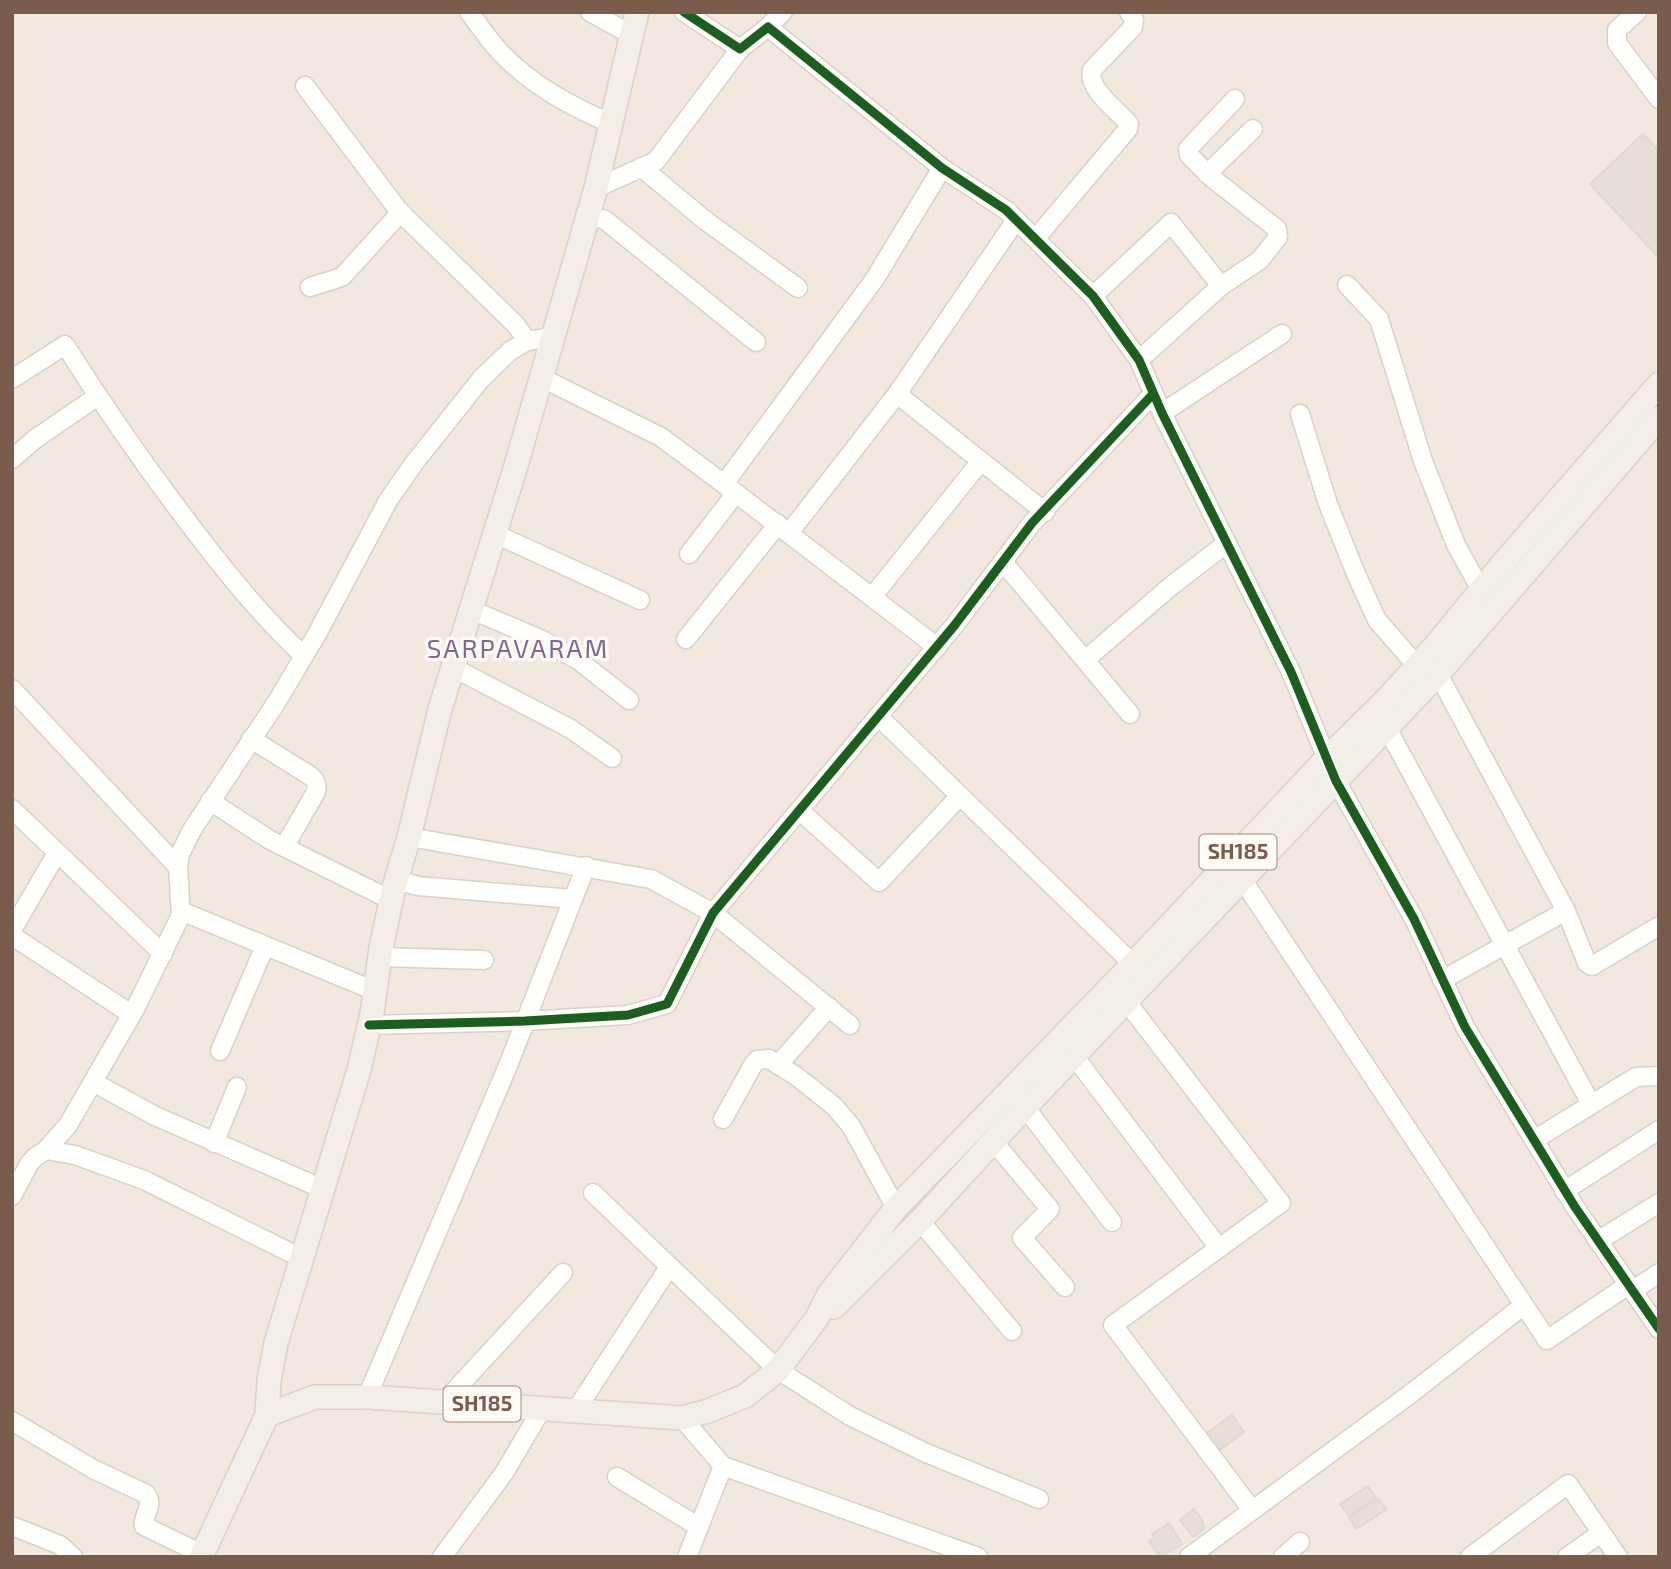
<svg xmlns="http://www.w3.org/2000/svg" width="1671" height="1569" font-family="'Exo 2',sans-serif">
	<rect width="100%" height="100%" fill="#f9f5f0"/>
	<!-- residential -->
	<rect fill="#f2e8de" x="12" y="12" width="1647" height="1545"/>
	<!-- building -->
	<g fill="#e6ded7" stroke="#e2d8d2" stroke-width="2">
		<polygon points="1643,134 1659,151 1659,258 1590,184"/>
		<polygon points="1232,1415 1244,1432 1213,1455 1200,1438"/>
		<polygon points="1368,1486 1376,1498 1349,1516 1340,1504"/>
		<polygon points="1379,1499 1386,1510 1356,1529 1349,1517"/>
		<polygon points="1194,1509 1203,1521 1202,1523 1205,1528 1193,1537 1180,1520"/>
		<polygon points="1169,1523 1182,1544 1160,1557 1149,1541 1155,1538 1152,1534"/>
	</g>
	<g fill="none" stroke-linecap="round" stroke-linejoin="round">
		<!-- minor casing -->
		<g stroke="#d7d1cb" stroke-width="21">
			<g id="minor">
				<path d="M469,12C479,25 488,39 499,51C531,85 570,106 612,124"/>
				<polyline points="590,12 632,35"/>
				<polyline points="684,12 740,49 768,27 942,168 1006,210 1093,296 1139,360 1162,413 1291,672 1336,781 1414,919 1465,1027 1575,1207 1659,1329"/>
				<polyline points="1637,12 1617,30 1617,43 1659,99"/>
				<polyline points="768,27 783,12"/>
				<polyline points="305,86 399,211 516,325 527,341"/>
				<polyline points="641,167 706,221 798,288"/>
				<polyline points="1207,174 1253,129"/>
				<polyline points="596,188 656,161 740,49"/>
				<polyline points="587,215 605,220 756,342"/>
				<polyline points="1016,220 897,394 1045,512"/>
				<path d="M1036,238L1128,129L1129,124C1117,110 1087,89 1092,70L1133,27L1134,19L1129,12"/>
				<polyline points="1347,285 1379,319 1423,461 1456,545 1481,590"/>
				<polyline points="1221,286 1260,260 1278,237 1277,229 1212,178 1189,155 1188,149 1235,99"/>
				<polyline points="310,287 342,277 401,212"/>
				<polyline points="1093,296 1171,223 1221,286 1139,360"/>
				<polyline points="542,378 661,437 724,484"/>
				<path d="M12,379L65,345C106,410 150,473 197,534C230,577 264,619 304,656"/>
				<polyline points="1162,413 1282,334"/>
				<polyline points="1300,414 1328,504 1356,574 1377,620 1417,666"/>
				<polyline points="12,459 35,439 98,396"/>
				<polyline points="789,533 897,394"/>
				<polyline points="495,534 640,600"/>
				<polyline points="689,554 736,493"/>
				<polyline points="1003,562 1130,714"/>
				<polyline points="872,597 981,461"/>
				<polyline points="472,610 540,639 578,660 629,700"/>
				<polyline points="686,639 778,524"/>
				<polyline points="937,647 724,484 874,280 942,168"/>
				<polyline points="1085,660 1171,586 1227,543"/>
				<polyline points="454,668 571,729 612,758"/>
				<polyline points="1438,674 1566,911 1442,980"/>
				<polyline points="12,689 178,867"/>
				<polyline points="878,716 1133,964"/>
				<polyline points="1387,728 1591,1104"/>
				<path d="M251,739L306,773C314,778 318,782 316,792L284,847"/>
				<polyline points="210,801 270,840 391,900"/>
				<polyline points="12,809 163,954"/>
				<polyline points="799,810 879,882 960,796"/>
				<polyline points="409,837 651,879 713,913 850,1025"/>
				<polyline points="396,880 418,886 573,899"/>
				<polyline points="181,911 375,991"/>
				<polyline points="1566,911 1587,963 1592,966 1659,926"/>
				<polyline points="12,930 57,853"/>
				<polyline points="12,933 14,937 131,1014"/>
				<polyline points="380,957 484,960"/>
				<polyline points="1126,1001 1281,1203 1113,1325 1252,1510"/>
				<polyline points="369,1025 525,1021 628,1015 667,1004 713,913 954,626 1032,523 1153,394"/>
				<polyline points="220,1051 265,946"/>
				<polyline points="1074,1056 1219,1248"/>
				<polyline points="778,1065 829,1007"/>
				<polyline points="93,1082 155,1116 323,1189"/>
				<polyline points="1025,1107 1112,1222"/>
				<polyline points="723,1119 753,1065 757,1060 769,1059 796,1076 834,1106 851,1126 896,1208"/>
				<polyline points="1534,1140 1636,1077 1659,1076"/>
				<polyline points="993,1141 1050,1209 1022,1238 1065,1287"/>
				<polyline points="214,1143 237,1087"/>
				<polyline points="46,1150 75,1155 144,1180 301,1258"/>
				<polyline points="1564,1191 1659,1130"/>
				<polyline points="593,1193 778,1370 850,1416 926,1453 1039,1499"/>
				<polyline points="12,1196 29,1164 35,1157 46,1150 68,1125 135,1009 181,915 178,867 180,854 192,830 276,703 317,634 389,499 415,462 481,379 510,351 527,341 553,337"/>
				<polyline points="920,1221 1012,1331"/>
				<polyline points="1598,1241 1659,1203"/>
				<polyline points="1632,1291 1659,1273"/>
				<polyline points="1524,1305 1547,1340 1628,1285"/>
				<polyline points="367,1397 507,1068 586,866"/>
				<polyline points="444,1402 563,1273"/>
				<polyline points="576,1410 669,1267"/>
				<polyline points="682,1418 723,1466 978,1557"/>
				<path d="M12,1421L93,1469L146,1494C155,1506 142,1515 144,1526L202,1554"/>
				<polyline points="617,1477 699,1527"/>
				<polyline points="12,1526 60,1545 73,1557"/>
				<polyline points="442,1557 504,1473 543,1407"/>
				<polyline points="687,1557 723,1466"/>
				<polyline points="1189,1557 1413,1392 1524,1305 1242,879"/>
				<polyline points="1283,1557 1300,1542"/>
				<polyline points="1470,1557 1568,1484 1618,1557"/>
				<polyline points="1567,1557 1601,1533"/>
			</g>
		</g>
		<!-- major casing -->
		<g stroke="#dad1cc" stroke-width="26">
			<g id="major">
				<polyline points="834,1307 920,1221 1012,1121 1438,674 1659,418"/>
				<polyline points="267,1415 269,1380 276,1343 359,1070 372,1013 381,948 394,887 409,837 440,709 515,469 596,188 637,12"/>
				<polyline points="201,1557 267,1415 315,1397 367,1397 682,1418 708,1411 745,1396 778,1370 817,1318 829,1294 896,1208 1133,964 1327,758 1386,700 1436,645 1504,562 1659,384"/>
			</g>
		</g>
		<!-- minor -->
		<use href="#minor" stroke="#fefefd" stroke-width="18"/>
		<!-- major -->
		<use href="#major" stroke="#f3eee8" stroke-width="23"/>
		<!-- cycleway casing -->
		<g stroke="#fffaf3" stroke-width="13">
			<g id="cycleway">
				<polyline points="684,12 740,49 768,27 942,168 1006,210 1093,296 1139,360 1162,413 1291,672 1336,781 1414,919 1465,1027 1575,1207 1659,1329"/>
				<polyline points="369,1025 525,1021 628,1015 667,1004 713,913 954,626 1032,523 1153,394"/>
			</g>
		</g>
		<!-- cycleway -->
		<use href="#cycleway" stroke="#1b5e20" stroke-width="9"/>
	</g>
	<g text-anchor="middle" stroke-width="7" stroke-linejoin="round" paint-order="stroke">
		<!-- shield labels -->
		<g fill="#fffaf3" stroke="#a28b7f" stroke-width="2">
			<rect x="1199.5" y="834.5" width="77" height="35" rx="5"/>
			<rect x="443.5" y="1386.5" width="77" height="35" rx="5"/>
		</g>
		<g font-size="21" font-weight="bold" fill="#7a5c4d">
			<text x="1238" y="859">SH185</text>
			<text x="482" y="1411">SH185</text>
		</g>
		<!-- quarter labels -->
		<g font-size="26" letter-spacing="2" fill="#846695" stroke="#fffaf3">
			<text x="518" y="658">SARPAVARAM</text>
		</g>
	</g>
	<!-- border -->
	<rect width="1671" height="1569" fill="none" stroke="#7a5c4d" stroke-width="28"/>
</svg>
